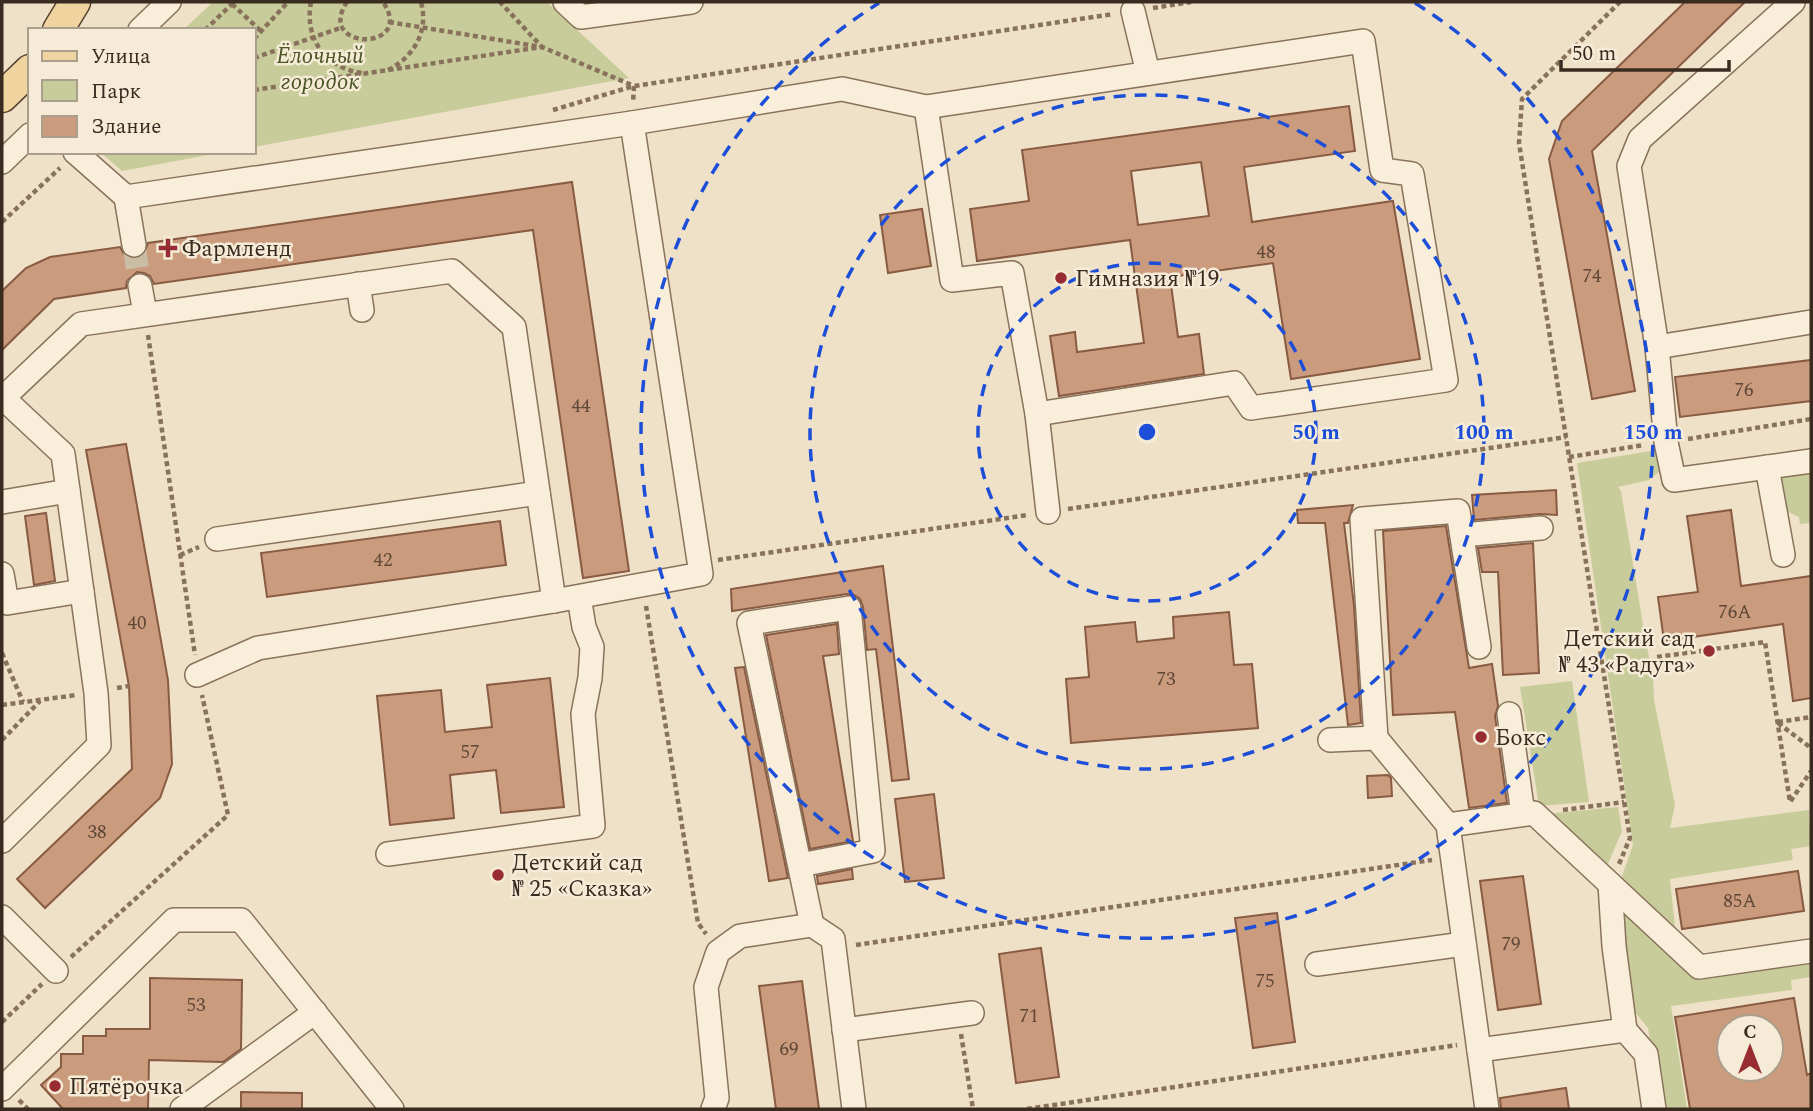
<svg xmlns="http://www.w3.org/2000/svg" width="1813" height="1111" font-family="Spectral,serif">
	<rect width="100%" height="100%" fill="#eee1c7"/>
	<!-- green -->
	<g fill="#c8cc9a">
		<polygon points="213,2 547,2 629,78 254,147 254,30 183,30"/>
		<polygon points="100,152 224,152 122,171"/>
		<polygon points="1657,450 1660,456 1659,472 1649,480 1618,487 1621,491 1645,637 1653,677 1654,700 1675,805 1670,828 1809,810 1811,846 1791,849 1793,860 1670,879 1675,927 1620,882 1633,845 1577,463"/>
		<polygon points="1811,466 1811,523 1800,524 1799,517 1784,510 1777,478"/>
		<polygon points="1572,681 1589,802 1539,806 1520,687"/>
		<polygon points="1618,807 1622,831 1605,871 1546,814"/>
		<polygon points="1617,900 1684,970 1701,971 1811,955 1811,977 1791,980 1792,990 1671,1006 1687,1109 1660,1109 1648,1028 1630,1006"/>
	</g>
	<!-- building -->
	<g fill="#cb9b7d" stroke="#885b42" stroke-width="2" fill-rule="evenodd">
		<polygon points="1685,2 1745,2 1592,151 1635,391 1592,399 1549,159 1562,121"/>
		<path d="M1349,106L1355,151L1244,167L1252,222L1393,201L1420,359L1291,379L1273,263L1170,277L1178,337L1199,334L1204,374L1059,396L1050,336L1075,332L1077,352L1144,343L1130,240L977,261L970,209L1029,201L1022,150ZM1201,162L1209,216L1138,225L1131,171Z"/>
		<polygon points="572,182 629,571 583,578 533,230 154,284 150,276 144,273 137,272 127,281 126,288 54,299 2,350 2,291 26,268 50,257 120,247 124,254 136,259 143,255 148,243"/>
		<polygon points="922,209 931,266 888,273 880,215"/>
		<polygon points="1811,360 1811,401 1680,417 1675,377"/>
		<polygon points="126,444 168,680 172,764 160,798 45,908 17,879 132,769 129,686 86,450"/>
		<polygon points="1556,490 1557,515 1540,514 1474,520 1472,495"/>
		<polygon points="1353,505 1348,523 1344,523 1354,606 1361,723 1348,725 1325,523 1298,523 1297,510"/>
		<polygon points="1731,510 1741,586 1811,576 1811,698 1793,701 1783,624 1664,641 1658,597 1698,592 1687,516"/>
		<polygon points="46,513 55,581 34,585 25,516"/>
		<polygon points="500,521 506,565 267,597 261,553"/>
		<polygon points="1446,526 1469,668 1492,664 1498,706 1495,716 1507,803 1469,808 1455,712 1393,715 1383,531"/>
		<polygon points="1533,543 1539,673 1503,675 1498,572 1482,572 1478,548"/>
		<polygon points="883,566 909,779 892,781 876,649 867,650 863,607 860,599 854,595 847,594 732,611 731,589"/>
		<polygon points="1229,612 1234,665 1252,664 1258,728 1071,743 1066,679 1089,677 1085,627 1135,622 1137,642 1174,638 1173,617"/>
		<polygon points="837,624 839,654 823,656 853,841 810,849 766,635"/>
		<polygon points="744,667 788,878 769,881 735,668"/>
		<polygon points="550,678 564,807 501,813 496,770 450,775 454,818 390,825 377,696 441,690 445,732 492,727 487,685"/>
		<polygon points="1388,775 1391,778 1392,796 1368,798 1367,776"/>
		<polygon points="934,794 944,878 905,882 895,799"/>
		<polygon points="852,869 853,879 818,884 817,876"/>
		<polygon points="1798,871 1804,911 1682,929 1676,889"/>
		<polygon points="1523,876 1541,1004 1498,1010 1480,881"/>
		<polygon points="1277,913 1295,1042 1253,1048 1235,918"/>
		<polygon points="1041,948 1059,1077 1016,1083 999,954"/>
		<polygon points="150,978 242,980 241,1049 223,1062 149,1060 148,1109 63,1109 41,1085 61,1067 61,1054 83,1054 83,1036 106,1036 106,1029 150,1029"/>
		<polygon points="802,981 819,1109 776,1109 759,986"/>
		<path d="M1794,998L1807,1075L1811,1073V1109H1690L1675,1017ZM1729,1027H1771V1069H1729Z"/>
		<polygon points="1566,1088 1569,1109 1501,1109 1500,1098"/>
		<polygon points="241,1092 302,1093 302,1109 241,1109"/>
	</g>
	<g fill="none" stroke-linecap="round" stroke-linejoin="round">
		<!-- minor-tunnel -->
		<polyline stroke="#cabda6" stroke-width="23" stroke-dasharray="23 11" stroke-linecap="butt" points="134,245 140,286"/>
		<!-- minor casing -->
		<g stroke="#89725c" stroke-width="26">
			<g id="minor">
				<polyline points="565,2 581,17 691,2"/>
				<polyline points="1793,2 1640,139 1629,166 1657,347 1666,442 1674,480 1811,461"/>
				<polyline points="1133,11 1148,73"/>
				<polyline points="140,30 169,2"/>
				<polyline points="926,107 952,280 1012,273 1037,414 1048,512"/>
				<polyline points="75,152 126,197 632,123 842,89 926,107 1363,41 1382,170 1412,174 1446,380 1251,408 1234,383 1037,414"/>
				<polyline points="2,162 30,135"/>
				<polyline points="126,197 134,245"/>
				<polyline points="358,284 362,310"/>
				<polyline points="140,286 145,313"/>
				<polyline points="1657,347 1811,322"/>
				<polyline points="2,399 81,324 452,271 514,327 554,601"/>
				<polyline points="1767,467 1783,555"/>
				<polyline points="2,502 68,491"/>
				<polyline points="1462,535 1541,528"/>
				<polyline points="217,539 538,493"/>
				<polyline points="2,574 7,603 82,591"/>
				<polyline points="197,675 258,648 554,601 701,574 632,123"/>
				<polyline points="1509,714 1523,814"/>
				<polyline points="1376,738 1362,519 1458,511 1479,647"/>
				<polyline points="1330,740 1376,738 1448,825 1487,1109"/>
				<polyline points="1448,825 1534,813 1699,967 1811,951"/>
				<polyline points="2,841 99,745 96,693 63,454 3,398"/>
				<polyline points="388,854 593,826 583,714 590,678 592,647 584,627 579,597"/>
				<polyline points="800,865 873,851 849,608 749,623 812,925 833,939 854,1109"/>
				<polyline points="2,917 56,971"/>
				<polyline points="1317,964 1464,944"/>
				<polyline points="844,1030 972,1013"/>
				<polyline points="1625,1030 1646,1054 1654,1109"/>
				<polyline points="1479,1050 1625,1030 1614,946 1610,884"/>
				<polyline points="2,1089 174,920 241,920 392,1109"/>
				<polyline points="182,1109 315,1012"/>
				<polyline points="713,1109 717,1098 706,987 718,952 740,936 812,925"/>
			</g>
		</g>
		<!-- major casing -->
		<g stroke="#574130" stroke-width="33">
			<g id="major">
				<polyline points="58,30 75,2"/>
				<polyline points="2,97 30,70"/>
			</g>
		</g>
		<!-- path -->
		<g stroke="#89725c" stroke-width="4.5" stroke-dasharray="5 3.5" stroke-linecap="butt">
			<path d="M311,2C304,38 325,68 362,73"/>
			<path d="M347,2C314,51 417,52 383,2"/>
			<polyline points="232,4 261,31"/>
			<polyline points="1153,8 1191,2"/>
			<polyline points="389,22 542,47 634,86 633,103"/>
			<polyline points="205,30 234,2"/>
			<polyline points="254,39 288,2"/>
			<polyline points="254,58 343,27"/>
			<path d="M388,70C414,57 429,31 421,2"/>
			<polyline points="254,90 542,47 500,2"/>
			<polyline points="553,110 634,86 1113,14"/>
			<polyline points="2,222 60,168"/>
			<polyline points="148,335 195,655"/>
			<polyline points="1688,439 1811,419"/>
			<polyline points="1569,457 1644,445"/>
			<polyline points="1068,509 1566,437"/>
			<polyline points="180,555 199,547"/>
			<polyline points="718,560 1028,515"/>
			<polyline points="646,606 698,923 706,934"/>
			<polyline points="2,653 23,702"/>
			<polyline points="1657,657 1765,642 1790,802 1811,771"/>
			<polyline points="117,688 129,686"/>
			<polyline points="2,705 77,695"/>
			<polyline points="1778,722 1811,717"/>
			<polyline points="1778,723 1811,748"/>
			<polyline points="2,740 40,701"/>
			<polyline points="1563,810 1624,802"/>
			<polyline points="1619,864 1630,838 1519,143 1522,99 1620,2"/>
			<polyline points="856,945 1432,860"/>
			<polyline points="71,957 228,815 202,695"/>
			<polyline points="2,1022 42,984"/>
			<polyline points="961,1034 973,1109"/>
			<polyline points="19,1100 28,1109"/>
			<polyline points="1027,1109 1457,1045"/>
		</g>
		<!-- minor -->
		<use href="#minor" stroke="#f8eeda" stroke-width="23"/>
		<!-- major -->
		<use href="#major" stroke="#f0d4a0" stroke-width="30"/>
	</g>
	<!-- distance rings -->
	<g fill="none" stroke="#1d4ed8" stroke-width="3.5" stroke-dasharray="12 9">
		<circle cx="1147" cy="432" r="169"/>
		<circle cx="1147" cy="432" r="337"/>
		<path d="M1415 3A506 506 0 1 1 879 3"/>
	</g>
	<!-- markers -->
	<g fill="#972d32" stroke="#f5ebd6" stroke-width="2.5">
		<path d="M164.5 237.5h7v7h7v7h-7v7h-7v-7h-7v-7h7z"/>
		<circle cx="1061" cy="278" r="7"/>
		<circle cx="1709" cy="651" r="7"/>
		<circle cx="1481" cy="737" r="7"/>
		<circle cx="498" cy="875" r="7"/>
		<circle cx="55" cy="1086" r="7"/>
	</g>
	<g text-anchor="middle" stroke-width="5" stroke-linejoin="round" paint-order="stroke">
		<!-- number labels -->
		<g font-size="19" fill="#5e4737">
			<text x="1266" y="258">48</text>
			<text x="1592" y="282">74</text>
			<text x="1744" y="396">76</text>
			<text x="581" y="412">44</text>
			<text x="383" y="566">42</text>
			<text x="1735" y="618">76А</text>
			<text x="137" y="629">40</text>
			<text x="1166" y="685">73</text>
			<text x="470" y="758">57</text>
			<text x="97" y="838">38</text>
			<text x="1740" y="907">85А</text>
			<text x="1511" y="950">79</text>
			<text x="1265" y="987">75</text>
			<text x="196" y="1011">53</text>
			<text x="1029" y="1022">71</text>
			<text x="789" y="1055">69</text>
		</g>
		<!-- park labels -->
		<g font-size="23" font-style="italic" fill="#4c5627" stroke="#f5ebd6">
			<text x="320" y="63">Ёлочный<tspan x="320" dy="26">городок</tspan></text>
		</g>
		<!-- poi labels -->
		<g font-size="23" fill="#3a2b20" stroke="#f5ebd6" text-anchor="start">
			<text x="182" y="256">Фармленд</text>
			<text x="1075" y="286">Гимназия №19</text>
			<text x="1695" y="646" text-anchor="end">Детский сад<tspan x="1695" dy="26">№ 43 «Радуга»</tspan></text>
			<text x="1495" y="745">Бокс</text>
			<text x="512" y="870">Детский сад<tspan x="512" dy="26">№ 25 «Сказка»</tspan></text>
			<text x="69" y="1094">Пятёрочка</text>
		</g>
	</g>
	<circle cx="1147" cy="432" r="10" fill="#1d4ed8" stroke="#f5ebd6" stroke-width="3.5"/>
	<g font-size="21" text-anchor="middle" font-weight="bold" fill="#1d4ed8" stroke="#f5ebd6" stroke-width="5" stroke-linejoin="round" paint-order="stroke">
		<text x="1316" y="439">50 m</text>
		<text x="1484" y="439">100 m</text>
		<text x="1653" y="439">150 m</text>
	</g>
	<!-- border -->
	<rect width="1813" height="1111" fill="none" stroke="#3a2b20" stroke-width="7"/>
	<!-- legend -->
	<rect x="28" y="28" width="228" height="126" fill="#f5ebd6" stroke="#aa9e8d" stroke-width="2"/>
	<rect x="42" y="51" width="35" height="10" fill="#f0d4a0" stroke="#aa9e8d" stroke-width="2"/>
	<text x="91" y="63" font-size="21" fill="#3a2b20">Улица</text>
	<rect x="42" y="80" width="35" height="21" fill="#c8cc9a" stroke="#aa9e8d" stroke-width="2"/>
	<text x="91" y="98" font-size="21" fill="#3a2b20">Парк</text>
	<rect x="42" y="116" width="35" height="21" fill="#cb9b7d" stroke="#aa9e8d" stroke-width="2"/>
	<text x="91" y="133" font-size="21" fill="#3a2b20">Здание</text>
	<!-- north arrow -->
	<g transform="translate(1750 1048)"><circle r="33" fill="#f5ebd6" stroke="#aa9e8d" stroke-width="2"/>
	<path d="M0-5L12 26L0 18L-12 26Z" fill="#972d32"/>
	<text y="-10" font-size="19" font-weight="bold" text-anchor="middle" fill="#3a2b20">С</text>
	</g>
	<!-- scale -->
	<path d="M1561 60v10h168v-10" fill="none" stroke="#3a2b20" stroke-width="3.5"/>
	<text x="1572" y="60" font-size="21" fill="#3a2b20" stroke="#f5ebd6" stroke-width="5" paint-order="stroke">50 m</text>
</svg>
